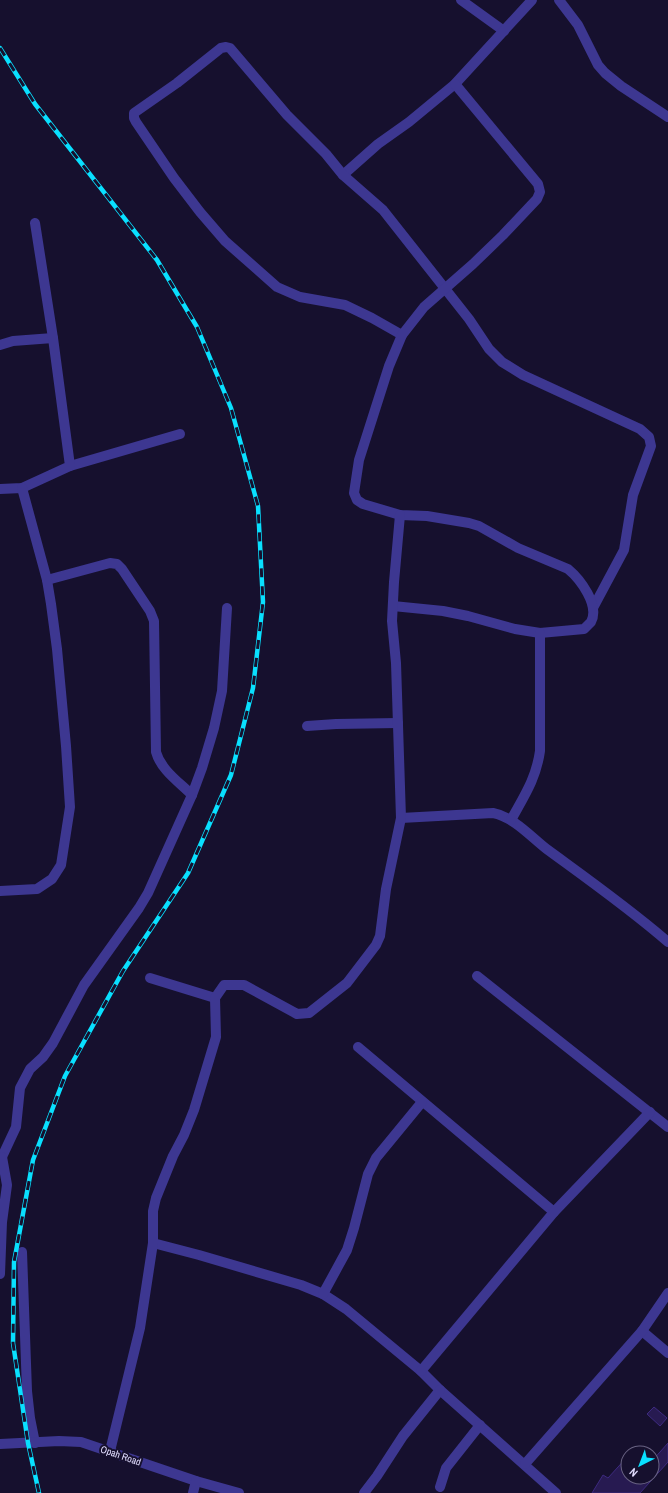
<svg xmlns="http://www.w3.org/2000/svg" width="668" height="1493" font-family="'Archivo Narrow',sans-serif">
	<rect width="100%" height="100%" fill="#16102e"/>
	<!-- building -->
	<g fill="#271a51" stroke="#3d2a7f">
		<polygon points="654,1407 667,1418 660,1426 647,1414"/>
		<polygon points="668,1443 668,1462 640,1493 592,1493 603,1475 608,1478 628,1456 628,1477 652,1477 652,1461"/>
	</g>
	<g fill="none" stroke-linecap="round" stroke-linejoin="round">
		<!-- minor -->
		<g stroke="#3d3791" stroke-width="10">
			<polyline points="461,0 504,31"/>
			<polyline points="559,0 578,25 598,65 605,73 621,86 668,117"/>
			<polyline points="343,175 378,144 409,122 455,84 532,0"/>
			<polyline points="402,335 372,318 345,305 300,297 277,287 225,241 200,212 174,178 136,122 134,118 134,113 177,83 221,48 226,47 230,48 287,115 326,154 343,175 383,210 469,319 489,349 502,362 523,375 640,429 649,437 651,446 633,495 624,550 593,608"/>
			<polyline points="0,345 13,341 53,338"/>
			<polyline points="70,466 180,434"/>
			<polyline points="0,489 22,488 70,466 53,338 35,223"/>
			<path d="M47,580L110,563L117,564L122,569L150,611L154,621L156,752C161,770 179,782 192,795"/>
			<path d="M393,606L443,611L468,616L515,629L540,633L584,629C586,627 589,624 591,622C600,605 580,579 568,569L518,548L479,526L469,523L427,516L400,515L363,504L357,500L354,493L359,460L389,366L402,335L424,307L473,264L503,235L537,199L540,192L538,184L455,84"/>
			<polyline points="307,726 336,724 398,723"/>
			<path d="M401,818L493,813C514,817 531,837 548,850C589,880 630,909 668,942"/>
			<path d="M511,820C524,796 536,779 540,751V633"/>
			<polyline points="0,891 37,889 52,879 61,865 70,807 66,746 57,649 51,604 47,580 22,488"/>
			<polyline points="477,976 668,1127"/>
			<polyline points="150,978 215,998"/>
			<polyline points="358,1047 554,1212"/>
			<polyline points="0,1158 2,1157 16,1127 20,1088 30,1069 43,1057 53,1043 84,985 139,908 148,893 192,795 202,768 214,728 222,691 227,608"/>
			<polyline points="153,1243 199,1255 301,1285 323,1294 346,1309 421,1371 440,1390 556,1493"/>
			<polyline points="22,1252 27,1391 30,1418 35,1443"/>
			<polyline points="0,1274 2,1222 7,1185 2,1157"/>
			<polyline points="323,1294 347,1250 354,1228 368,1174 376,1158 422,1102"/>
			<polyline points="642,1331 668,1353"/>
			<polyline points="421,1371 554,1212 650,1112"/>
			<polyline points="0,1444 59,1441 81,1442 196,1481 239,1493"/>
			<polyline points="110,1451 140,1328 153,1243 153,1211 156,1198 173,1156 184,1135 194,1110 216,1037 215,998 224,985 244,985 297,1014 309,1013 347,983 376,945 380,936 386,889 401,818 396,663 392,621 394,582 400,515"/>
			<polyline points="525,1464 642,1331 668,1293"/>
			<polyline points="440,1487 446,1468 480,1425"/>
			<polyline points="193,1493 196,1481"/>
			<polyline points="364,1493 377,1476 403,1436 440,1390"/>
		</g>
		<!-- rail casing -->
		<g stroke="#09e0ff" stroke-width="4.5">
			<polyline id="rail" points="0,48 35,104 157,260 197,327 231,408 258,506 263,602 253,688 231,775 188,873 123,971 65,1076 33,1160 14,1262 13,1343 28,1443 39,1493"/>
		</g>
		<!-- rail -->
		<use href="#rail" stroke="#16102e" stroke-width="3" stroke-dasharray="9" stroke-linecap="butt"/>
	</g>
	<g text-anchor="middle" stroke-width="4" stroke-linejoin="round" paint-order="stroke">
		<!-- street labels -->
		<g font-size="10" fill="#e2ddff" stroke="#16102e">
			<text transform="translate(121 1455) rotate(19)" y="4">Opah Road</text>
		</g>
	</g>
	<!-- north arrow -->
	<g transform="translate(640 1465) rotate(222)"><circle r="19" fill="#16102e" stroke="#686282"/>
	<path d="M0-3L7 15L0 10L-7 15Z" fill="#09e0ff"/>
	<text y="-6" font-size="11" font-weight="bold" text-anchor="middle" fill="#e2ddff">N</text>
	</g>
</svg>
